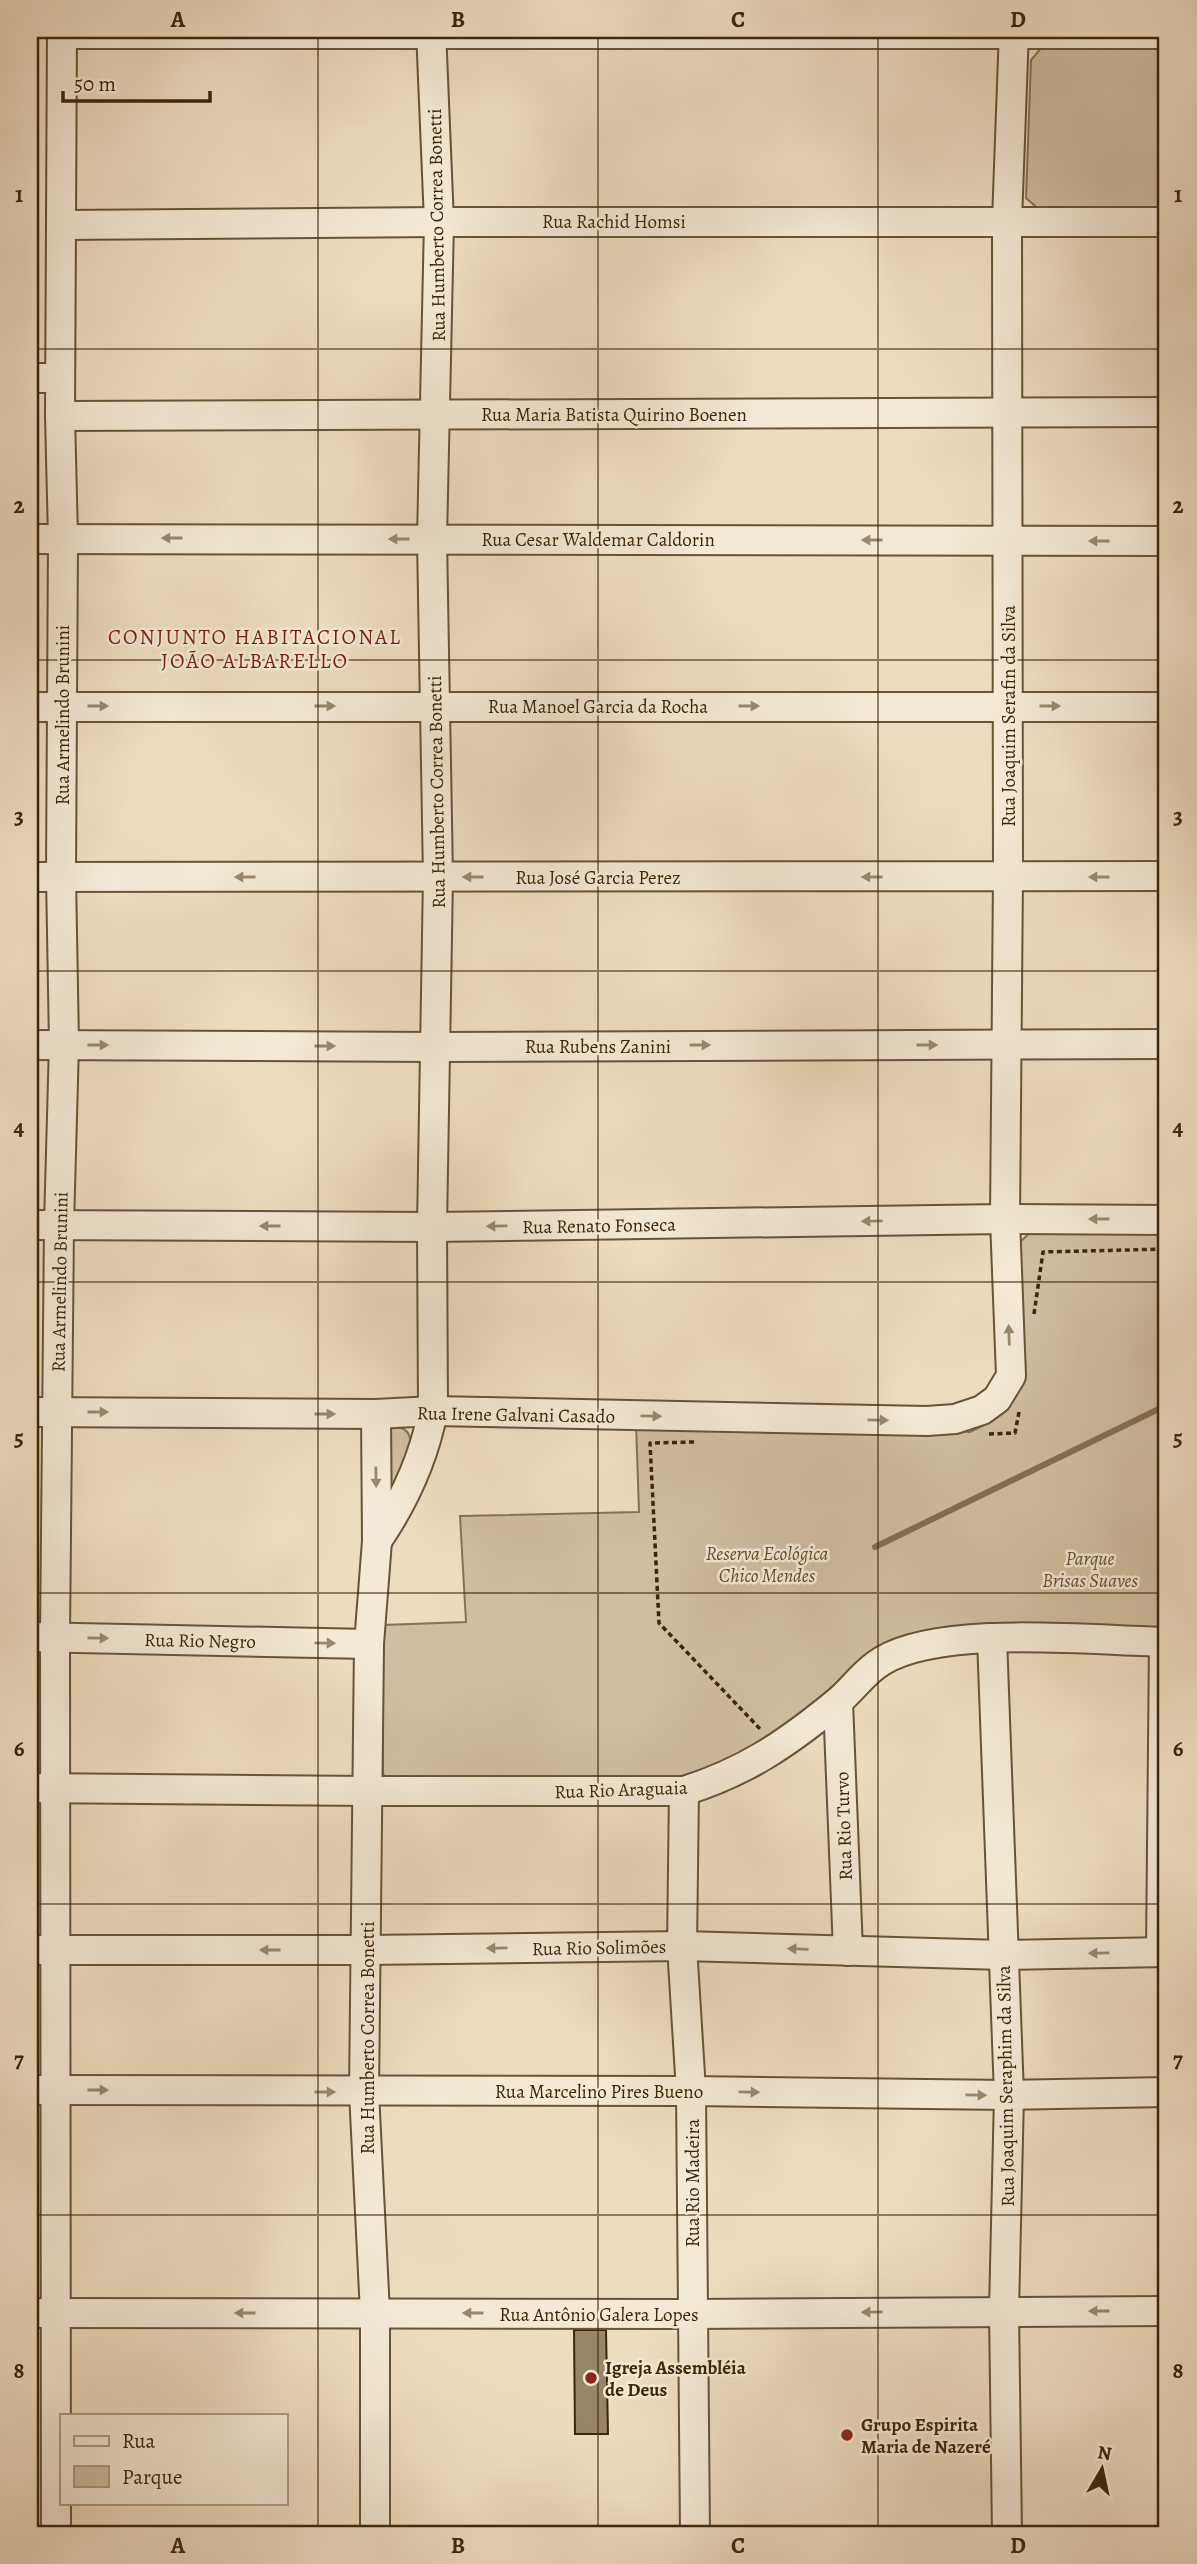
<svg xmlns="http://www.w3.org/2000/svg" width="1197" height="2564" font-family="Alegreya,serif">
	<rect width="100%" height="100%" fill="#edddc0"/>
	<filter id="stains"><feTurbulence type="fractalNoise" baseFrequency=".00286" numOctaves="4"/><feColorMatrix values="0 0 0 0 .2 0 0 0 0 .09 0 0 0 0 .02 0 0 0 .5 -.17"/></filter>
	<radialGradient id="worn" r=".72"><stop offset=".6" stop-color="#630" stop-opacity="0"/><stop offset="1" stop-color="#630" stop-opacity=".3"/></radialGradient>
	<!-- green -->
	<g fill="#cfbea1" stroke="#867254" stroke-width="2">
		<polygon points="1043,46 1167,47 1167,213 1042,212 1026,198 1031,60"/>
		<path d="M1033,1230H1167V1630L954,1634L769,1745L684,1781L390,1782L383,1774V1625L466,1622L460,1516L639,1512L636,1423L970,1432C980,1427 994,1421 1003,1413C1026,1392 1021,1275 1020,1242Z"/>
		<path d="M396,1426C407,1429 410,1433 411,1444L392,1507L384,1436L389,1429Z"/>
	</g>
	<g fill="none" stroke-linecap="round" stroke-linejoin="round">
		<!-- stream -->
		<polyline stroke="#826f51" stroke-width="6" points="875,1547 1167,1405"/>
	</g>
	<!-- building -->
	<polygon fill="#988668" stroke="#3c2708" stroke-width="2" points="574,2330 606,2330 608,2434 575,2434"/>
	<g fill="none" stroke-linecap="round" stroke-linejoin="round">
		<!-- minor casing -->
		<g stroke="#685436" stroke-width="32">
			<g id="minor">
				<polyline points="62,34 1167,34"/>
				<polyline points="61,225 439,222 1167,222"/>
				<polyline points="30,378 60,378"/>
				<polyline points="60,416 1167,412"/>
				<polyline points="30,539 1167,541"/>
				<polyline points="30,707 1167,707"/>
				<polyline points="30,877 1167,876"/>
				<polyline points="30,1045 436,1047 1167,1044"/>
				<polyline points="30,1225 432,1227 1005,1219 1167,1220"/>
				<polyline points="30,1412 376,1414 433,1411 927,1421 955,1419 982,1410 997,1399 1011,1376 1005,1219 1008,877 1007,221 1014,30"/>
				<path d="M377,1541C403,1503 424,1457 433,1411L432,1227L438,877L432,539L439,222L431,30"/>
				<polyline points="30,1637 369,1644"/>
				<polyline points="992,1638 1009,2095 1004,2311 1007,2534"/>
				<polyline points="838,1702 848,1951"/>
				<path d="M30,1788L368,1791H684C745,1772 786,1744 835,1704C853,1690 862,1673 882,1661C943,1624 1095,1641 1167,1642"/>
				<polyline points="684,1791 682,1946 691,2091 695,2534"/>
				<polyline points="30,1950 366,1950 682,1946 1004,1955 1167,1952"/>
				<polyline points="1161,1952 1164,1642"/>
				<polyline points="30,2090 691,2091 1009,2095 1167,2092"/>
				<polyline points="30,2313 692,2314 1167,2311"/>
				<polyline points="56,2534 55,1637 59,1225 64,1044 61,876 63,538 60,416 62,30"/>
				<polyline points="375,2534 375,2313 364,2092 369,1644 377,1541 376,1414"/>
			</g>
		</g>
		<!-- path -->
		<g stroke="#3c2708" stroke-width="3.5" stroke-dasharray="5 3.5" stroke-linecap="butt">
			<polyline points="1034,1314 1043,1252 1167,1249"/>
			<polyline points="989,1434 1015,1433 1019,1412"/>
			<polyline points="694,1442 650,1443 659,1623 762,1731"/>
		</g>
		<!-- minor -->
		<use href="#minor" stroke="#f3e9d6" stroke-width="28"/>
	</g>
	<!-- one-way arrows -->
	<defs><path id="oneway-solid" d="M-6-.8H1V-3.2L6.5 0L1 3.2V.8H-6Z" transform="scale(1.75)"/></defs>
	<g fill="#98886f">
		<use href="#oneway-solid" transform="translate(172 538) rotate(-180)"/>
		<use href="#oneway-solid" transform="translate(399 539) rotate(-180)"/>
		<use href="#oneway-solid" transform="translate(872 540) rotate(-180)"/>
		<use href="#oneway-solid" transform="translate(1099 541) rotate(-180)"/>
		<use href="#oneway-solid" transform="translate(98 706)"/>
		<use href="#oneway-solid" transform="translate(325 706)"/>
		<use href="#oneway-solid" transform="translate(749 706)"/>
		<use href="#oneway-solid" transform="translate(1050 706)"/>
		<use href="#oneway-solid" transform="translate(245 877) rotate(-180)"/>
		<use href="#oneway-solid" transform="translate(473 877) rotate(180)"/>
		<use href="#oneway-solid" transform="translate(872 877) rotate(180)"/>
		<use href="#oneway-solid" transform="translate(1099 877) rotate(180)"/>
		<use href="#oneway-solid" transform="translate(98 1045)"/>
		<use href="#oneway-solid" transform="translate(700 1045)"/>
		<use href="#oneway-solid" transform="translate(927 1045)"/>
		<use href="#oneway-solid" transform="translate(325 1046)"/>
		<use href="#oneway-solid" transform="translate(1099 1219) rotate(-180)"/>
		<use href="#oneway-solid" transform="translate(872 1221) rotate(179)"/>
		<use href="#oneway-solid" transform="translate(270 1226) rotate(-180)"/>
		<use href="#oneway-solid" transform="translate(497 1226) rotate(179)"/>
		<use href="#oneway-solid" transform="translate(1009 1335) rotate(-92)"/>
		<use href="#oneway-solid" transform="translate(98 1412)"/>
		<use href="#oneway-solid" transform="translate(325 1414)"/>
		<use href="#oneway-solid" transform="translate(651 1416) rotate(1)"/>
		<use href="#oneway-solid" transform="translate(878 1420) rotate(1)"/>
		<use href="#oneway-solid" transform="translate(376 1477) rotate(89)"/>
		<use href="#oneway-solid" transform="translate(98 1638) rotate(1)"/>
		<use href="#oneway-solid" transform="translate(325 1643) rotate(1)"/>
		<use href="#oneway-solid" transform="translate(497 1948) rotate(179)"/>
		<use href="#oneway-solid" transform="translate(798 1949) rotate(-178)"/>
		<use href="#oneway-solid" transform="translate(270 1950) rotate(-180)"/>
		<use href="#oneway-solid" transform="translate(1099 1953) rotate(179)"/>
		<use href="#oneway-solid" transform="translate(98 2090)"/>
		<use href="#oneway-solid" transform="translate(325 2092)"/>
		<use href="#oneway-solid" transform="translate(749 2092) rotate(1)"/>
		<use href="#oneway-solid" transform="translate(976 2095) rotate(1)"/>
		<use href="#oneway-solid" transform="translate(1099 2311) rotate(-180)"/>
		<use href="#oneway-solid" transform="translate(872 2312) rotate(179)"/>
		<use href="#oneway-solid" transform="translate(245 2313) rotate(-180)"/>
		<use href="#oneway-solid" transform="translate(473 2313) rotate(-180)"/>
	</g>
	<!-- grid -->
	<path fill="none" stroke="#3c2708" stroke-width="2" stroke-opacity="0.55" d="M318,30V2534M598,30V2534M878,30V2534M30,349H1167M30,660H1167M30,971H1167M30,1282H1167M30,1593H1167M30,1904H1167M30,2215H1167"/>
	<!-- markers -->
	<g fill="#8f2418" stroke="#f3e9d6" stroke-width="2.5">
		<circle cx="591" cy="2378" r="7"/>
		<circle cx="847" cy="2435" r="7"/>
	</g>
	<g text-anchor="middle" stroke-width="5" stroke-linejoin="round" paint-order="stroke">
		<!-- street labels -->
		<g font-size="19" fill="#3c2708" stroke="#f3e9d6">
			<text x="614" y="228">Rua Rachid Homsi</text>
			<text transform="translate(436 225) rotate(-91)" y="7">Rua Humberto Correa Bonetti</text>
			<text x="614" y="421">Rua Maria Batista Quirino Boenen</text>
			<text x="598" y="546">Rua Cesar Waldemar Caldorin</text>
			<text x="598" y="713">Rua Manoel Garcia da Rocha</text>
			<text transform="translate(62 715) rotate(-90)" y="7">Rua Armelindo Brunini</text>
			<text transform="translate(1008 716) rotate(-90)" y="7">Rua Joaquim Serafin da Silva</text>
			<text transform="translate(436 792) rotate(-91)" y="7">Rua Humberto Correa Bonetti</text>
			<text x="598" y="884">Rua José Garcia Perez</text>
			<text x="598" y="1053">Rua Rubens Zanini</text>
			<text transform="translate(599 1225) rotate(-1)" y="7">Rua Renato Fonseca</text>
			<text transform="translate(59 1282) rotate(-89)" y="7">Rua Armelindo Brunini</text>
			<text transform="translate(516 1414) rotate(1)" y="7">Rua Irene Galvani Casado</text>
			<text transform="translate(200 1640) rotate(1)" y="7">Rua Rio Negro</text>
			<text transform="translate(621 1789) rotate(-2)" y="7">Rua Rio Araguaia</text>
			<text transform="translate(843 1826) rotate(-92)" y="7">Rua Rio Turvo</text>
			<text transform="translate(599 1947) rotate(-1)" y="7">Rua Rio Solimões</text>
			<text transform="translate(367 2038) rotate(-90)" y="7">Rua Humberto Correa Bonetti</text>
			<text transform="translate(1005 2086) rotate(-91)" y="7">Rua Joaquim Seraphim da Silva</text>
			<text x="599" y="2098">Rua Marcelino Pires Bueno</text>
			<text transform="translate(692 2183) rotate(-90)" y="7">Rua Rio Madeira</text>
			<text x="599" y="2321">Rua Antônio Galera Lopes</text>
		</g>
		<!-- park labels -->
		<g font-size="19" font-style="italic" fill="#614d2e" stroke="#f3e9d6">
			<text x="767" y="1560">Reserva Ecológica<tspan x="767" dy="22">Chico Mendes</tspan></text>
			<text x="1090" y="1565">Parque<tspan x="1090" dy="22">Brisas Suaves</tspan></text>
		</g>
		<!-- poi labels -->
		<g font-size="19" font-weight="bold" fill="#3c2708" stroke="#f3e9d6" text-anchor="start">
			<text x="605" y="2374">Igreja Assembléia<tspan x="605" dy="22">de Deus</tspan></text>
			<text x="861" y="2431">Grupo Espirita<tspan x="861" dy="22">Maria de Nazeré</tspan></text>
		</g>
		<!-- neighbourhood labels -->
		<g font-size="21" letter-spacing="2" fill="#7a1f14" stroke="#f3e9d6">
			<text x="255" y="644">CONJUNTO HABITACIONAL<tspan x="255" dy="24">JOÃO ALBARELLO</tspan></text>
		</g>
	</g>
	<!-- margin -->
	<rect width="1197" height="2564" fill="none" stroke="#edddc0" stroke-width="77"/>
	<!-- legend -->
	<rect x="60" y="2414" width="228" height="91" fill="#f3e9d6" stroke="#aa9b84" stroke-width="2"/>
	<rect x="74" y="2436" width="35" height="10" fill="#f3e9d6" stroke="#aa9b84" stroke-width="2"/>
	<text x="122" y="2448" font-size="21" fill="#3c2708">Rua</text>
	<rect x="74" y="2466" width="35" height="21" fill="#cfbea1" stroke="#aa9b84" stroke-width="2"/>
	<text x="122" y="2484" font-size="21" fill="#3c2708">Parque</text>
	<!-- north arrow -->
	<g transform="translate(1102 2469) rotate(9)" stroke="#f3e9d6" stroke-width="5" paint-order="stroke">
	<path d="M0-5L12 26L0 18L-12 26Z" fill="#3c2708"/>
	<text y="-10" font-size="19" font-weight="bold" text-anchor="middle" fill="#3c2708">N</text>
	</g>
	<!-- scale -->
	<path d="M63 91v10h147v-10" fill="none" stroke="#3c2708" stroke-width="3.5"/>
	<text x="74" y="91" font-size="21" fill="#3c2708" stroke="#f3e9d6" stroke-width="5" paint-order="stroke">50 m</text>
	<rect x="38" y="38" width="1120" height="2488" fill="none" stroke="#3c2708" stroke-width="2.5"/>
	<g font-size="23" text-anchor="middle" font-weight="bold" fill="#3c2708">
		<text x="178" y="27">A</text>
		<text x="458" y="27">B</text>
		<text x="738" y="27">C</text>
		<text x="1018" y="27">D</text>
		<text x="19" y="202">1</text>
		<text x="1178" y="202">1</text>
		<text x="19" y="513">2</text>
		<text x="1178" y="513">2</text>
		<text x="19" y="824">3</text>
		<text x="1178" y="824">3</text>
		<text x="19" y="1135">4</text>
		<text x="1178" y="1135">4</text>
		<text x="19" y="1445">5</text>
		<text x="1178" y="1445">5</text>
		<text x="19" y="1756">6</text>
		<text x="1178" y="1756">6</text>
		<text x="19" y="2067">7</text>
		<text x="1178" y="2067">7</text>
		<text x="19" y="2378">8</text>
		<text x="1178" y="2378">8</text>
		<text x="178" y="2553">A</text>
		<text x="458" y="2553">B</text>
		<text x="738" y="2553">C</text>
		<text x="1018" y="2553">D</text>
	</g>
	<rect width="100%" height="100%" filter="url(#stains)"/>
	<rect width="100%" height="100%" fill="url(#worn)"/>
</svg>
